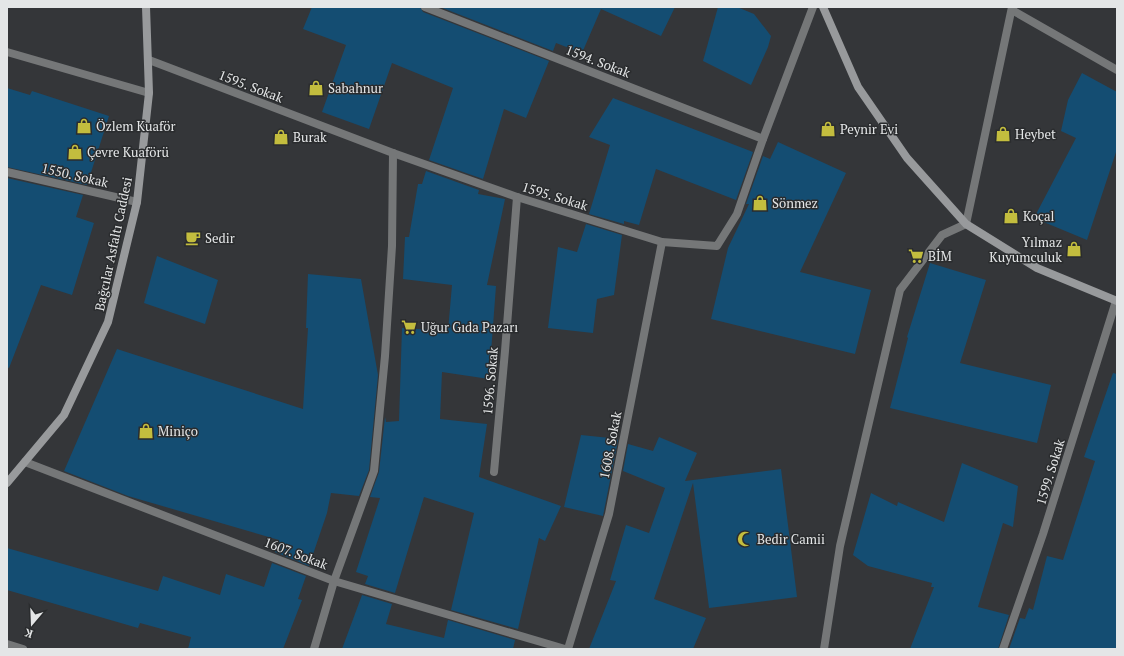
<svg xmlns="http://www.w3.org/2000/svg" width="1124" height="656" font-family="'PT Serif',serif">
	<rect width="100%" height="100%" fill="#343639"/>
	<!-- building -->
	<g fill="#144d72">
		<polygon points="312,7 420,7 423,12 549,61 526,118 504,109 483,179 429,160 453,88 392,63 369,129 322,112 346,45 303,29"/>
		<polygon points="440,7 675,7 661,36 601,9 582,53 556,43 553,51"/>
		<polygon points="718,7 737,7 754,14 771,36 768,47 751,85 703,61"/>
		<polygon points="1082,73 1117,92 1117,149 1087,240 1034,218 1076,138 1061,131 1068,100"/>
		<polygon points="7,88 30,95 32,91 109,116 87,185 7,167"/>
		<polygon points="613,98 753,152 736,200 656,169 639,225 624,221 624,224 589,214 610,145 589,137"/>
		<polygon points="778,142 846,173 800,272 871,290 855,354 711,319 728,248 749,204 746,204 763,156 770,159"/>
		<polygon points="426,171 479,190 478,194 505,199 487,285 496,286 489,379 442,372 440,419 487,424 479,477 561,506 545,541 539,538 518,629 451,610 474,513 424,497 395,593 365,584 368,576 356,572 380,498 370,497 379,472 385,417 386,422 399,421 402,328 448,331 452,285 403,279 405,237 409,237 418,184 422,184"/>
		<polygon points="7,178 83,195 76,217 94,223 72,295 41,285 9,368 7,367"/>
		<polygon points="586,224 622,235 614,295 597,299 593,333 548,328 558,247 577,252"/>
		<polygon points="157,256 218,280 205,324 144,303"/>
		<polygon points="930,263 986,280 960,363 1051,385 1037,443 890,408 908,338 907,337"/>
		<polygon points="308,274 361,279 378,375 369,470 359,496 331,493 327,513 309,566 275,552 279,540 128,496 64,471 117,349 303,409 308,328 306,328"/>
		<polygon points="1113,373 1117,374 1117,649 1009,649 1020,618 1025,619 1029,608 1033,610 1047,556 1063,560 1095,461 1084,457"/>
		<polygon points="581,435 610,438 618,440 603,516 564,507"/>
		<polygon points="659,437 697,453 685,481 781,469 797,597 709,608 693,483 654,599 706,618 693,649 589,649 616,581 610,580 626,525 649,533 665,488 623,471 628,444 653,451"/>
		<polygon points="962,463 1018,486 1013,527 1003,523 978,607 1009,615 998,649 910,649 934,587 931,587 932,583 868,566 853,555 871,493 897,506 898,502 944,522"/>
		<polygon points="7,548 158,591 163,576 220,595 226,574 264,587 272,563 306,576 298,599 302,600 283,649 188,649 191,637 140,623 138,628 7,590"/>
		<polygon points="362,595 392,604 386,624 444,638 448,620 515,640 513,649 342,649"/>
	</g>
	<g fill="none" stroke-linecap="round" stroke-linejoin="round">
		<!-- minor -->
		<g stroke="#757778" stroke-width="8">
			<polyline points="425,7 763,139"/>
			<polyline points="1012,10 1117,70"/>
			<polyline points="7,52 149,93"/>
			<polyline points="149,60 393,153 517,197 662,242 717,246 737,214 763,139 813,7"/>
			<polyline points="7,172 137,202"/>
			<polyline points="25,462 334,581 565,649"/>
			<polyline points="494,472 505,351 517,197"/>
			<polyline points="7,644 23,649"/>
			<polyline points="314,649 334,581 374,471 385,356 392,246 393,153"/>
			<polyline points="568,649 609,514 662,242"/>
			<polyline points="824,649 840,546 900,290 942,235 966,224 1012,7"/>
			<polyline points="1003,649 1043,534 1116,301"/>
		</g>
		<!-- secondary -->
		<g stroke="#989a9c" stroke-width="8">
			<polyline points="823,7 858,87 907,158 966,224 1037,268 1117,301"/>
			<polyline points="7,483 64,415 108,322 137,202 149,93 146,7"/>
		</g>
	</g>
	<!-- icons -->
	<defs>
		<g id="shop-bare" transform="scale(1.2)"><path d="M-5-2.5h2.3a2.7 3.5 0 0 1 5.4 0H5L5.5 6h-11ZM-1.5-2.5h3a1.5 2.3 0 0 0-3 0Z" fill="#c3bd3e" stroke="#2a2c2e" stroke-width="2.5" paint-order="stroke"/></g>
		<g id="cafe-bare" transform="scale(1.2)"><path d="M-5.5-4.5H6V0H3Q3 3.5 0 3.5H-2.5Q-5.5 3.5-5.5 0ZM3-3.2v2h1.7v-2ZM-6 4.5H4V6H-6Z" fill="#c3bd3e" stroke="#2a2c2e" stroke-width="2.5" paint-order="stroke"/></g>
		<g id="supermarket-bare" transform="scale(1.2)"><path d="M-6-5.5h2.5l.6 2H6L4.5 2H-2.5L-4.4-4H-6ZM-1.5 3.2a1.3 1.3 0 1 0 .1 0ZM3 3.2a1.3 1.3 0 1 0 .1 0Z" fill="#c3bd3e" stroke="#2a2c2e" stroke-width="2.5" paint-order="stroke"/></g>
		<g id="mosque-bare" transform="scale(1.2)"><path d="M3.5-4.9A6 6 0 1 0 3.5 4.9A5 5 0 1 1 3.5-4.9Z" fill="#c3bd3e" stroke="#2a2c2e" stroke-width="2.5" paint-order="stroke"/></g>
	</defs>
	<g fill-rule="evenodd">
		<use href="#shop-bare" x="316" y="88"/>
		<use href="#shop-bare" x="84" y="126"/>
		<use href="#shop-bare" x="828" y="129"/>
		<use href="#shop-bare" x="1003" y="134"/>
		<use href="#shop-bare" x="281" y="137"/>
		<use href="#shop-bare" x="75" y="152"/>
		<use href="#shop-bare" x="760" y="203"/>
		<use href="#shop-bare" x="1011" y="216"/>
		<use href="#cafe-bare" x="193" y="238"/>
		<use href="#shop-bare" x="1074" y="249"/>
		<use href="#supermarket-bare" x="916" y="256"/>
		<use href="#supermarket-bare" x="409" y="327"/>
		<use href="#shop-bare" x="146" y="431"/>
		<use href="#mosque-bare" x="745" y="539"/>
	</g>
	<g text-anchor="middle" stroke-width="3" stroke-linejoin="round" paint-order="stroke">
		<!-- street labels -->
		<g font-size="13" fill="#e4e6e7" stroke="#2a2c2e">
			<text transform="translate(598 61) rotate(21)" y="5">1594. Sokak</text>
			<text transform="translate(251 86) rotate(21)" y="5">1595. Sokak</text>
			<text transform="translate(75 175) rotate(13)" y="5">1550. Sokak</text>
			<text transform="translate(555 196) rotate(17)" y="5">1595. Sokak</text>
			<text transform="translate(113 244) rotate(-78)" y="5">Bağcılar Asfaltı Caddesi</text>
			<text transform="translate(490 381) rotate(-85)" y="5">1596. Sokak</text>
			<text transform="translate(610 445) rotate(-79)" y="5">1608. Sokak</text>
			<text transform="translate(1050 472) rotate(-73)" y="5">1599. Sokak</text>
			<text transform="translate(296 553) rotate(21)" y="5">1607. Sokak</text>
		</g>
		<!-- poi labels -->
		<g font-size="13" fill="#e4e6e7" stroke="#2a2c2e" text-anchor="start">
			<text x="328" y="93">Sabahnur</text>
			<text x="96" y="131">Özlem Kuaför</text>
			<text x="840" y="134">Peynir Evi</text>
			<text x="1015" y="139">Heybet</text>
			<text x="293" y="142">Burak</text>
			<text x="87" y="157">Çevre Kuaförü</text>
			<text x="772" y="208">Sönmez</text>
			<text x="1023" y="221">Koçal</text>
			<text x="205" y="243">Sedir</text>
			<text x="1062" y="247" text-anchor="end">Yılmaz<tspan x="1062" dy="15">Kuyumculuk</tspan></text>
			<text x="928" y="261">BİM</text>
			<text x="421" y="332">Uğur Gıda Pazarı</text>
			<text x="158" y="436">Miniço</text>
			<text x="757" y="544">Bedir Camii</text>
		</g>
	</g>
	<!-- border -->
	<rect width="1124" height="656" fill="none" stroke="#e4e6e7" stroke-width="16"/>
	<!-- north arrow -->
	<g transform="translate(32 624) rotate(199)" stroke="#2a2c2e" stroke-width="3" paint-order="stroke">
	<path d="M0-3L7 15L0 10L-7 15Z" fill="#e4e6e7"/>
	<text y="-6" font-size="11" font-weight="bold" text-anchor="middle" fill="#e4e6e7">K</text>
	</g>
</svg>
